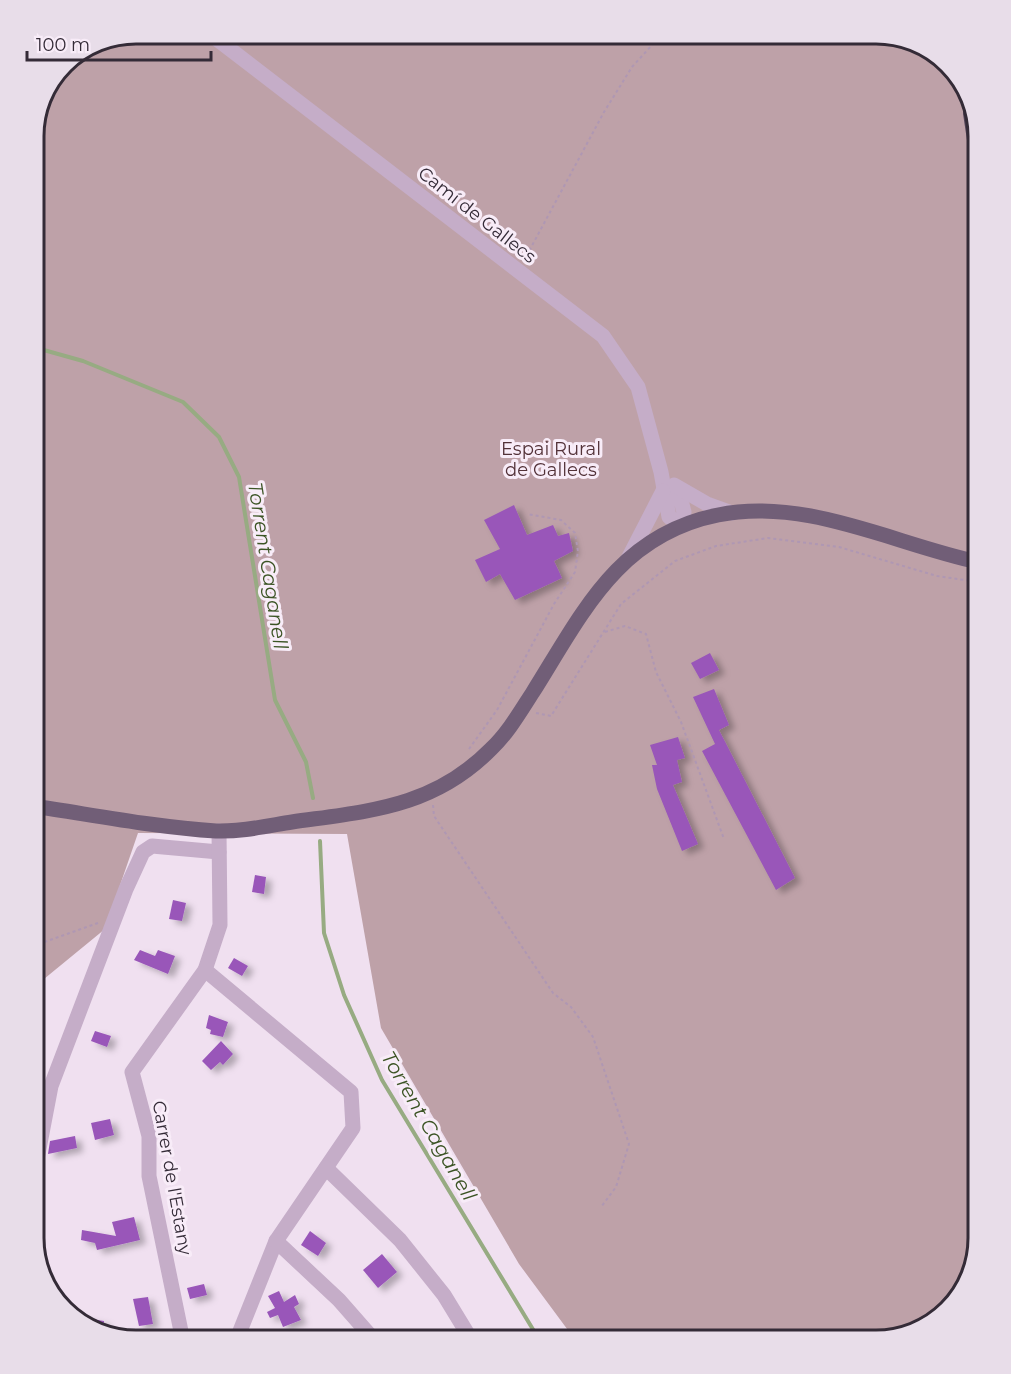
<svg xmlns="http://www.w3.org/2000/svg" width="1011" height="1374" font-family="Montserrat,sans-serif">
	<defs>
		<filter id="shadow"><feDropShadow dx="6" dy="4" stdDeviation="3" flood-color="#0004"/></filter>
	</defs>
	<rect width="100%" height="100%" fill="#f0e0f0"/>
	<!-- green -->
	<polygon fill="#bea1a8" points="136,33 881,33 927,47 963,83 965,110 978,187 978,1238 964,1290 927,1327 875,1341 576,1341 519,1264 381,1028 347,834 138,833 105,929 33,988 33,129 44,90 68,59"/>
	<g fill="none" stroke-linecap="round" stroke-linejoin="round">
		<!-- stream -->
		<g stroke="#97ab82" stroke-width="4">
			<polyline points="33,347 83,361 183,402 219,437 239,477 275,700 306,762 313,798"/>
			<polyline points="320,841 324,933 344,995 382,1080 540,1341"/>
		</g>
	</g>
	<!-- building -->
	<g fill="#9956b9" filter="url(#shadow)">
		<polygon points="514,505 527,535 553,525 558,536 569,533 573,551 554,561 562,578 515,600 500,574 486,582 475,560 500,549 484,520"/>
		<polygon points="710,653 719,670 700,679 691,663"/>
		<polygon points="714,689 729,725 719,730 795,878 776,890 702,751 715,744 693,697"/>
		<polygon points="678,737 685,758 677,760 682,782 673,785 698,844 682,851 657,789 652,765 657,765 650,745"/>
		<polygon points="255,875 266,877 264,894 252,892"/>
		<polygon points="173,900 186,903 182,921 169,919"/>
		<polygon points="140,950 155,956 158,950 175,956 168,974 134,960"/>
		<polygon points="234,958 248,966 242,976 228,968"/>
		<polygon points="209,1015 228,1022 223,1037 210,1034 211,1030 206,1028"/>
		<polygon points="95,1031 111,1036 107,1047 91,1041"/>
		<polygon points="221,1041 233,1054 223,1065 220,1062 211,1070 202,1061"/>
		<polygon points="110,1119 114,1135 95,1140 91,1123"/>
		<polygon points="75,1136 77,1148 48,1154 50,1141"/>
		<polygon points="134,1217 140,1240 97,1250 95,1243 81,1240 82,1230 116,1236 112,1222"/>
		<polygon points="310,1231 326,1243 318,1256 301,1245"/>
		<polygon points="382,1254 397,1272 378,1288 363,1270"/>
		<polygon points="204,1284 207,1295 190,1299 187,1288"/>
		<polygon points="279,1291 284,1302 295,1295 299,1304 294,1307 301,1320 283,1327 278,1315 270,1318 267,1312 275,1308 268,1296"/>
		<polygon points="148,1297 153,1324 139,1326 133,1299"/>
		<polygon points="73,1316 104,1321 103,1333 84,1327"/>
	</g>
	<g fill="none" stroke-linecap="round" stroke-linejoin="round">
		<!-- path -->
		<g stroke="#af97b3" stroke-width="2" stroke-dasharray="3 3" stroke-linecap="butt">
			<polyline points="242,41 255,33"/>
			<polyline points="520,257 528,253 604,112 632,67 663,33"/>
			<polyline points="605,632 625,626 646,634 656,672 681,722 724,839"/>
			<polyline points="536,713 551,716 621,604 675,561 716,546 768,538 839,547 937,576 978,582"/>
			<polyline points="469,749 497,710 554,604 575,572 578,551 575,533 561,520 527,514"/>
			<polyline points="433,805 434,816 553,993 571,1007 593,1037 629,1144 616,1187 601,1207"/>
			<polyline points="33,946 98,923"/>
		</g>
		<!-- minor -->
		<g stroke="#c5adc8" stroke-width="15">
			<polyline points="209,33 603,336 638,387 661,472 669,517 682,525 684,512 678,489"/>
			<polyline points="674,485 707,504 732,513"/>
			<polyline points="628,559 663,491"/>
			<polyline points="205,970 351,1092 353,1128 276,1241 238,1336 219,1341"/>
			<polyline points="326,1168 400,1240 444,1295 472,1341"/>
			<polyline points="33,1180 51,1086 126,889 143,852 152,846 219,852"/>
			<polyline points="276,1241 339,1300 375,1341"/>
			<polyline points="183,1341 149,1176 149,1136 132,1072 205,970 220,925 219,831"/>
		</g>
		<!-- major -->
		<path stroke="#715e77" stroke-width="15" d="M33,806C94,815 155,827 216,831C241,832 267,826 292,822C368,811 433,808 491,749C508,733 520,712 533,692C582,614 618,535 718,515C806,497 894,544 978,562"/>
		<!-- highway -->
		<polyline stroke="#514357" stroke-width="18" points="972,113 978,153"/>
	</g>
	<g text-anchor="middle" stroke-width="6" stroke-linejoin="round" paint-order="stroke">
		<!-- street labels -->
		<g font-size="18" fill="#342b37" stroke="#f8ecf8">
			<text transform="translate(477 215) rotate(38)" y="6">Camí de Gallecs</text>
			<text transform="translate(172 1178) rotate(80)" y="6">Carrer de l'Estany</text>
		</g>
		<!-- park labels -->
		<g font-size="18" fill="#523138" stroke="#f8ecf8">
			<text x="551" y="455">Espai Rural<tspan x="551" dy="21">de Gallecs</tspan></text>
		</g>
		<!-- water labels -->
		<g font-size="20" font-style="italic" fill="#3c5425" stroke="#f8ecf8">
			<text transform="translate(268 566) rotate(81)" y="7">Torrent Caganell</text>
			<text transform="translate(429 1126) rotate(60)" y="7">Torrent Caganell</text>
		</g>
	</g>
	<!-- crop -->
	<path d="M0 0H1011V1374H0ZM136 44H876A92 92 0 0 1 968 136V1238A92 92 0 0 1 876 1330H136A92 92 0 0 1 44 1238V136A92 92 0 0 1 136 44Z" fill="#e8dde9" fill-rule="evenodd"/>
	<path fill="none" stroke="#342b37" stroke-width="3" d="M136 44H876A92 92 0 0 1 968 136V1238A92 92 0 0 1 876 1330H136A92 92 0 0 1 44 1238V136A92 92 0 0 1 136 44Z"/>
	<!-- scale -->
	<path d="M27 51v9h184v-9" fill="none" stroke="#342b37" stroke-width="3"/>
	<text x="36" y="51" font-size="18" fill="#342b37" stroke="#f8ecf8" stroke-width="4.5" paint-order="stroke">100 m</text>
</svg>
